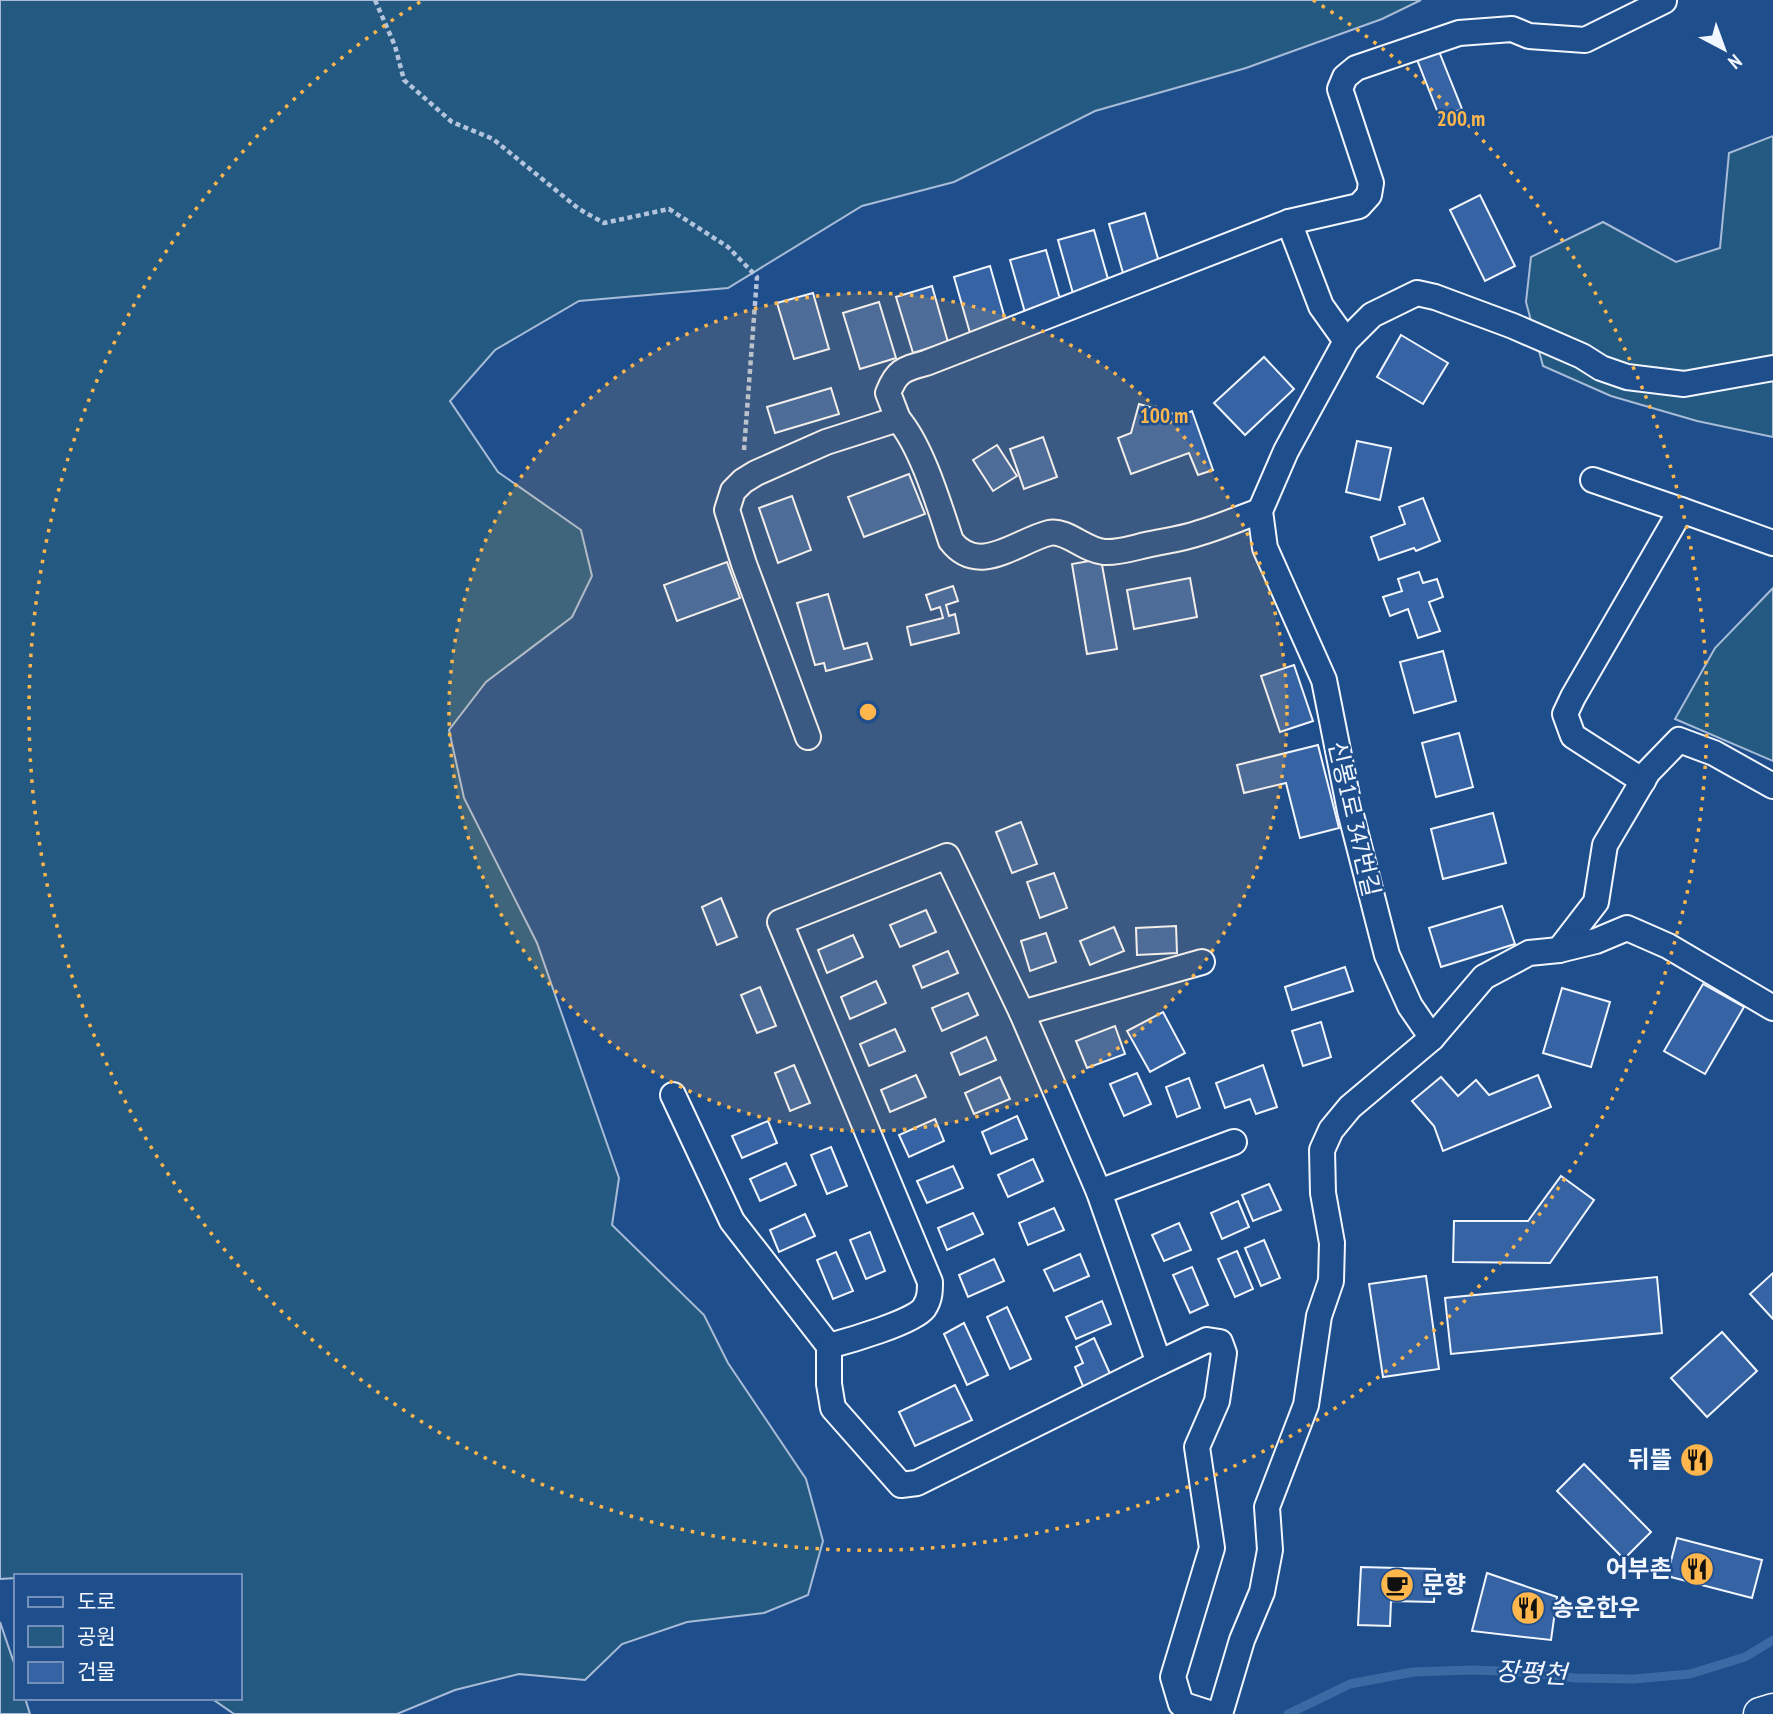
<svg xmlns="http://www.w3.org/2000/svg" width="1773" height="1714" font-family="'PT Sans Narrow','Noto Sans KR',sans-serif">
	<rect width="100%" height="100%" fill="#1f4e8c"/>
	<!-- green -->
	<g fill="#245a82" stroke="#a8bbd7" stroke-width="2">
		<polygon points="0,0 1421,0 1382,19 1246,68 1095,111 954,182 862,206 728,288 579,301 495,350 450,401 498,472 581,530 592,576 572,617 486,682 449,730 464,798 537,943 619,1178 612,1225 704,1315 728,1363 806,1479 823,1541 808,1595 764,1613 687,1622 622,1644 585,1680 519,1674 455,1690 397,1714 234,1714 211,1698 240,1698 240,1576 16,1576 16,1578 0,1579"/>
		<polygon points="1773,136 1773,437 1697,421 1611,396 1543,366 1526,302 1531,257 1603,222 1676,262 1720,248 1729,153"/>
		<polygon points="1773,588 1773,761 1675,719 1715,648"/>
		<polygon points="0,1622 16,1669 16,1698 25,1698 30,1714 0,1714"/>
	</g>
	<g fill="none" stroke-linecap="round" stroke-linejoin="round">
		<!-- stream -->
		<polyline stroke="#3b69a3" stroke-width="9" points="1288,1714 1350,1684 1413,1672 1473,1670 1525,1672 1575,1678 1634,1679 1690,1674 1745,1657 1773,1640"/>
	</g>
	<!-- building -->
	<g fill="#3563a3" stroke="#f2f6ff" stroke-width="2">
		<polygon points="1438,49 1462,109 1440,118 1416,57"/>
		<polygon points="1480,195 1515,266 1485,281 1450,210"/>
		<polygon points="1145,213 1161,269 1125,280 1109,224"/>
		<polygon points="1094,230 1110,286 1074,297 1058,240"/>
		<polygon points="1046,250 1062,306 1026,316 1010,260"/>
		<polygon points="990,266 1006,322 970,333 954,277"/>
		<polygon points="932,286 948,342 913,353 896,297"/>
		<polygon points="813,293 829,349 794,359 777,303"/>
		<polygon points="879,302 896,358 860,369 843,313"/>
		<polygon points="1401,335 1448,363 1423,404 1377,377"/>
		<polygon points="1264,357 1294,389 1245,435 1214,403"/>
		<polygon points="831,388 839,414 775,433 767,407"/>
		<polygon points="1139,404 1181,416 1192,411 1213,470 1198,475 1189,453 1131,474 1118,438 1131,433"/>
		<polygon points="1043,437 1057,477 1024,489 1010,449"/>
		<polygon points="1357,441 1391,448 1380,500 1346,492"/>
		<polygon points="997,445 1017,476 993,491 973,460"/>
		<polygon points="909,474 925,514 864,537 848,497"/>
		<polygon points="792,496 811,550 778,563 759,508"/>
		<polygon points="1423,498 1440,541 1416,551 1414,548 1379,560 1371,537 1405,524 1399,507"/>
		<polygon points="1101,559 1117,649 1087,654 1072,564"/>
		<polygon points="727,562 740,598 677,621 664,585"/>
		<polygon points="1419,572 1423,583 1437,579 1443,597 1429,602 1440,631 1418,638 1408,609 1390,616 1383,597 1402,591 1398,579"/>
		<polygon points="1190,578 1197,617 1134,629 1127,590"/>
		<polygon points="953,586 958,601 946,605 949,616 955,614 959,633 911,645 907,627 943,618 940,607 931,610 926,595"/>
		<polygon points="828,594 844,649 867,643 872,659 826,671 824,663 815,665 797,603"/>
		<polygon points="1443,651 1456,701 1414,713 1400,662"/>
		<polygon points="1294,665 1313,721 1280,732 1261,676"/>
		<polygon points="1459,733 1473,787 1436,797 1422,743"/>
		<polygon points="1318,745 1339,828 1300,838 1286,783 1244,793 1237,765"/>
		<polygon points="1493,813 1506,863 1443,879 1431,829"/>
		<polygon points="1021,822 1037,864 1012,873 996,832"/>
		<polygon points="1054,873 1067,908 1040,918 1027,882"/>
		<polygon points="721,898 737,937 717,945 702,907"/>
		<polygon points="1502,906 1515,944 1441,967 1429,928"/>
		<polygon points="926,910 936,932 900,947 890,925"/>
		<polygon points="1176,926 1177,953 1137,955 1136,928"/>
		<polygon points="1114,927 1124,951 1090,965 1080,941"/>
		<polygon points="1046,933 1056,962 1030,971 1021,941"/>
		<polygon points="853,935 863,957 827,973 818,950"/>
		<polygon points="948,951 958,973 922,988 913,966"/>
		<polygon points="1345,967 1353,991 1292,1010 1285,987"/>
		<polygon points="876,981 886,1003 850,1019 841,997"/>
		<polygon points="1703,984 1744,1007 1705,1074 1664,1051"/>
		<polygon points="760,987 776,1026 757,1033 741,995"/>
		<polygon points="1562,988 1610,1002 1591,1067 1543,1053"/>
		<polygon points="968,993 978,1015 942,1031 932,1008"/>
		<polygon points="1163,1012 1185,1053 1150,1072 1127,1031"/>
		<polygon points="1321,1022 1331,1057 1303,1066 1292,1031"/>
		<polygon points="1115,1026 1125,1054 1087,1068 1076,1041"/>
		<polygon points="895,1029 905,1051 869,1066 860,1044"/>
		<polygon points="986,1037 996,1060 960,1075 951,1053"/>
		<polygon points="794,1065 810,1103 790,1111 775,1073"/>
		<polygon points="1263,1065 1277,1107 1256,1114 1250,1099 1225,1108 1216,1083"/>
		<polygon points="1137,1073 1151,1104 1124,1116 1110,1084"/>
		<polygon points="916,1075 926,1097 890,1112 881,1090"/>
		<polygon points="1538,1075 1551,1107 1443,1151 1434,1126 1412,1101 1441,1077 1458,1096 1476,1080 1489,1095"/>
		<polygon points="1000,1077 1010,1099 974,1114 965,1093"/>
		<polygon points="1189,1078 1200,1108 1177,1117 1166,1087"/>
		<polygon points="1017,1116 1027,1139 991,1154 982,1132"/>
		<polygon points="935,1119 944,1141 909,1157 899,1135"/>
		<polygon points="768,1121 777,1143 742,1158 732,1136"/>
		<polygon points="831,1147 847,1186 827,1194 811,1155"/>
		<polygon points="1033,1159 1043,1181 1008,1197 998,1175"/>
		<polygon points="786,1163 796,1185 760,1201 750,1179"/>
		<polygon points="953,1166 963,1188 927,1203 917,1181"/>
		<polygon points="1561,1176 1594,1200 1550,1263 1453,1262 1454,1221 1528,1221"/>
		<polygon points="1269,1184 1281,1210 1253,1221 1242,1195"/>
		<polygon points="1238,1201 1249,1227 1222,1239 1211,1213"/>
		<polygon points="1054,1208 1064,1230 1028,1245 1019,1223"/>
		<polygon points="973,1213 983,1234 947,1250 938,1228"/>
		<polygon points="805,1214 815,1236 779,1252 770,1230"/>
		<polygon points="1179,1223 1191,1250 1164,1261 1152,1235"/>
		<polygon points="870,1232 885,1271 866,1279 850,1240"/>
		<polygon points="1264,1240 1280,1278 1261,1286 1245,1248"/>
		<polygon points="1237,1251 1253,1289 1235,1297 1218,1259"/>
		<polygon points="836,1252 853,1291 833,1299 817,1260"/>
		<polygon points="1080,1254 1089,1276 1054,1291 1044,1270"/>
		<polygon points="994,1259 1004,1281 968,1297 959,1275"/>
		<polygon points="1192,1267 1208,1305 1190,1313 1173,1275"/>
		<polygon points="1773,1273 1773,1319 1750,1294"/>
		<polygon points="1426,1276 1439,1369 1383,1377 1369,1284"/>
		<polygon points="1657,1277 1662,1333 1451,1354 1445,1298"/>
		<polygon points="1102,1301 1111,1324 1076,1339 1066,1317"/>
		<polygon points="1007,1307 1031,1359 1010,1369 987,1317"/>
		<polygon points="964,1323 988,1375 967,1385 944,1334"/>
		<polygon points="1722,1332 1757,1371 1707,1417 1671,1378"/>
		<polygon points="1094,1338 1112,1378 1085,1391 1075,1367 1083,1363 1076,1347"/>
		<polygon points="955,1385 972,1420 915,1446 899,1412"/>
		<polygon points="1584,1464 1651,1532 1624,1559 1557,1491"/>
		<polygon points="1677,1538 1762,1560 1752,1598 1667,1576"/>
		<polygon points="1361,1567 1435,1569 1434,1602 1391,1601 1390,1626 1358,1625"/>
		<polygon points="1487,1573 1557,1597 1551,1640 1472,1631"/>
	</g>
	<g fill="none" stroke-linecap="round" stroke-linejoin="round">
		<!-- minor casing -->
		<g stroke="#f2f6ff" stroke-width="28">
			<g id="minor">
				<polyline points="1289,222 1359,206 1369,195 1371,183 1340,89 1345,77 1356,68 1459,33 1512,29 1529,36 1585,40 1664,1"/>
				<path d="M898,419L888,393C897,370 904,369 926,363L1289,222L1321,306L1346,341"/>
				<polyline points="1593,480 1681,510"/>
				<path d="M808,737L744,564L727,510L733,491L743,481L756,473L826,442L898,419C922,447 939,505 951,541C979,577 1017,541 1049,533C1066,529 1084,550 1104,552C1118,553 1133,548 1146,545C1164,541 1182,539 1199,533C1220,527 1240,518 1260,511"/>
				<polyline points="1643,781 1573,736 1565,714 1573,697 1681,510 1773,543"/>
				<polyline points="1559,950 1596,902 1605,845 1648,772 1679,740 1714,753 1773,786"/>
				<polyline points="1022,1013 1202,962"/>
				<polyline points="1432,1038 1484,977 1529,953 1559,950 1596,941 1627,928 1668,946 1773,1008"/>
				<path d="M673,1095L732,1221L829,1346C848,1341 914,1322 924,1308C930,1299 930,1291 930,1282L780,922L947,856L1022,1013L1099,1192L1159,1363L1207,1340L1220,1342L1224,1353L1217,1401L1197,1447L1212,1548L1173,1677L1181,1704L1212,1714"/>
				<polyline points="1099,1192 1234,1142"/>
				<polyline points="829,1346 829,1384 833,1408 901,1485 917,1483 1159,1363"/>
				<polyline points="1220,1714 1242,1640 1262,1592 1270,1550 1267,1507 1306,1405 1319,1316 1331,1281 1332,1243 1323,1193 1322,1150 1331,1130 1350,1107 1432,1038 1410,1006 1387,955 1350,811 1324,680 1265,548 1260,511 1286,451 1346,341 1372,315 1417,293 1435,297 1513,326 1582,356 1601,368 1627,377 1684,384 1773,368"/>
			</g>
		</g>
		<!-- tertiary casing -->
		<g stroke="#f2f6ff" stroke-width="35">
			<polyline id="tertiary" points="1760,1714 1773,1710"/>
		</g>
		<!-- path -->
		<polyline stroke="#b3c4dc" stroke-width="4.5" stroke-dasharray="5 3.5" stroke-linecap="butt" points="375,0 395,46 404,80 452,122 493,139 579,209 604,223 669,209 728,247 757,277 744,450"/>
		<!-- minor -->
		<use href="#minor" stroke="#1f4e8c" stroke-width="24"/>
		<!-- tertiary -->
		<use href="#tertiary" stroke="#1f4e8c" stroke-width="32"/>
	</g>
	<!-- distance rings -->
	<circle cx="868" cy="712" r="419" fill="#ffb74d" fill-opacity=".12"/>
	<g fill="none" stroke="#ffb74d" stroke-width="3.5" stroke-dasharray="3.5 7">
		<circle cx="868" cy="712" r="419"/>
		<path d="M1313 0A839 839 0 1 1 423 0"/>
	</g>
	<!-- icons -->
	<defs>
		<g id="restaurant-disc" transform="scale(1.75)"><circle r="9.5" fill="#ffb74d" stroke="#1f4e8c"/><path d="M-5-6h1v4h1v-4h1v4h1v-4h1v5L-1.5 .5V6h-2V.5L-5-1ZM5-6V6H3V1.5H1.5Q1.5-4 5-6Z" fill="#111"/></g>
		<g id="cafe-disc" transform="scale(1.75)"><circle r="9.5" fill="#ffb74d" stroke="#1f4e8c"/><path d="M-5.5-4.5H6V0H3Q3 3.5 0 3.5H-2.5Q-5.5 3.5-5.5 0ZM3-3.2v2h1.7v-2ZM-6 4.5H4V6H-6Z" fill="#111"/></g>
	</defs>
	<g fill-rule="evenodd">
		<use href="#restaurant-disc" x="1697" y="1460"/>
		<use href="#restaurant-disc" x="1697" y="1569"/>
		<use href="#cafe-disc" x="1397" y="1585"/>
		<use href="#restaurant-disc" x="1528" y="1608"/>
	</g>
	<g text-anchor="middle" stroke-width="5" stroke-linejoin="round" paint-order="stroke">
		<!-- street labels -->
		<g font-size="24" fill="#f2f6ff" stroke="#1f4e8c">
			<text transform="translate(1354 819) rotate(77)" y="8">신봉1로 347번길</text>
		</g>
		<!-- poi labels -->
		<g font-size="24" font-weight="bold" fill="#f2f6ff" stroke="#1f4e8c" text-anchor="end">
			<text x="1672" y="1468">뒤뜰</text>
			<text x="1672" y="1577">어부촌</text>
			<text x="1422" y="1593" text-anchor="start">문향</text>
			<text x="1552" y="1616" text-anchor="start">송운한우</text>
		</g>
		<!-- water labels -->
		<g font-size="26" font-style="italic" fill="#f2f6ff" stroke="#1f4e8c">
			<text transform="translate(1531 1673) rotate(3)" y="9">장평천</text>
		</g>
	</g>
	<circle cx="868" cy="712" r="10" fill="#ffb74d" stroke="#1f4e8c" stroke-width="3.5"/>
	<g font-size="21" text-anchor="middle" font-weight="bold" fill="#ffb74d" stroke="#1f4e8c" stroke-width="5" stroke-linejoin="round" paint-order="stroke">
		<text x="1461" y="126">200 m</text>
		<text x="1164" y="423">100 m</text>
	</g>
	<!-- legend -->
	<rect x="14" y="1574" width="228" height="126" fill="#1f4e8c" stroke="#7391ba" stroke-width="2"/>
	<rect x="28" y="1597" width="35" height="10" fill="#1f4e8c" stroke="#7391ba" stroke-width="2"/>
	<text x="77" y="1609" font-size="21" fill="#f2f6ff">도로</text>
	<rect x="28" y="1626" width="35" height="21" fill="#245a82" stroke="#7391ba" stroke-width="2"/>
	<text x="77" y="1644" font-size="21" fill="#f2f6ff">공원</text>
	<rect x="28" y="1662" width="35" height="21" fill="#3563a3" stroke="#7391ba" stroke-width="2"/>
	<text x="77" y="1679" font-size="21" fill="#f2f6ff">건물</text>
	<!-- north arrow -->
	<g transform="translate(1724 49) rotate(139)" stroke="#1f4e8c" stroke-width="5" paint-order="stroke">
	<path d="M0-5L12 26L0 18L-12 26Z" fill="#f2f6ff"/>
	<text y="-10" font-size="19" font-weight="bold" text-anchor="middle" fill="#f2f6ff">N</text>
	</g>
</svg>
